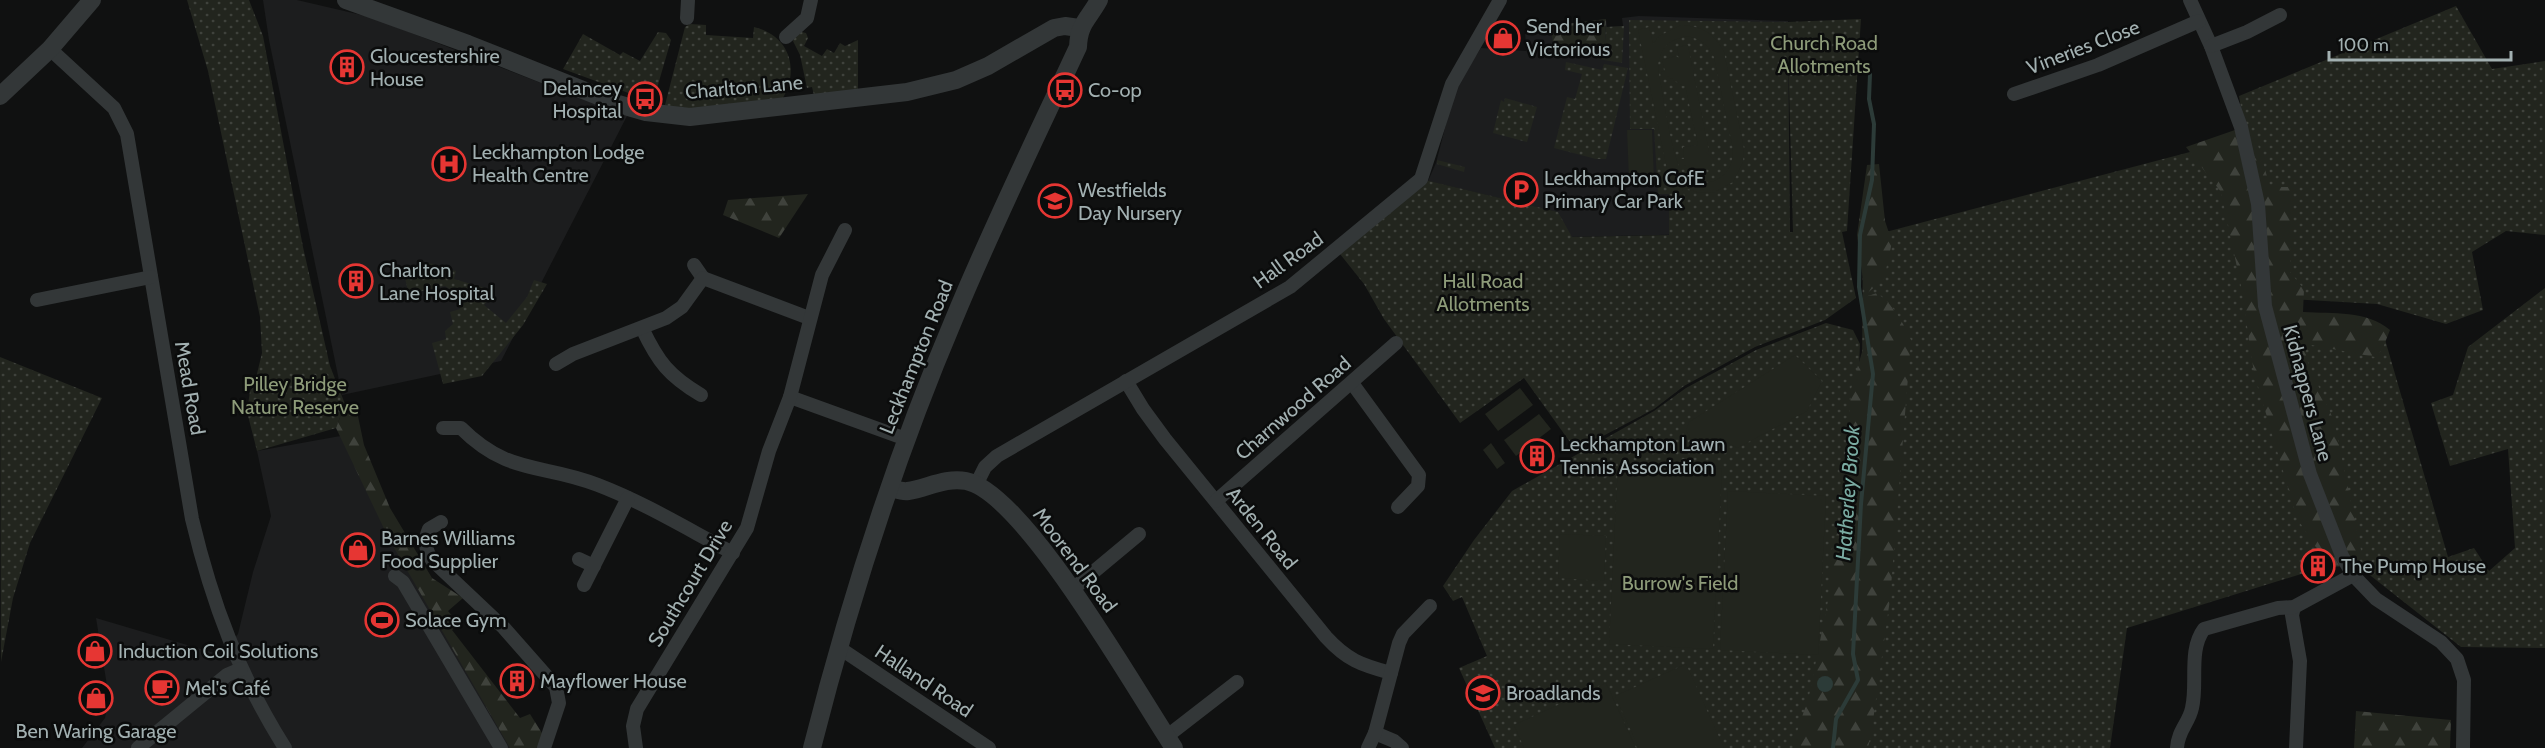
<svg xmlns="http://www.w3.org/2000/svg" width="2545" height="748" font-family="Cabin,sans-serif">
	<defs>
		<pattern id="green-dots" width="8" height="8" patternUnits="userSpaceOnUse" patternTransform="scale(1.5)"><rect width="8" height="8" fill="#22251e"/><path d="M2 2h.1M6 6h.1" fill="none" stroke="#3f423c" stroke-width="1.8" stroke-linecap="round"/></pattern>
		<pattern id="forest-firs" width="22" height="20" patternUnits="userSpaceOnUse" patternTransform="scale(1.5)"><rect width="22" height="20" fill="#22251e"/><path d="M5 1l3.5 6h-7zM16 11l3.5 6h-7z" fill="#3f423c"/></pattern>
	</defs>
	<rect width="100%" height="100%" fill="#101111"/>
	<!-- built -->
	<g fill="#1c1d1e">
		<polygon points="263,0 297,0 370,17 627,116 501,361 342,395 269,40"/>
		<polygon points="1639,16 1788,21 1790,232 1571,237 1557,212 1428,181 1436,163 1453,97 1459,82 1481,48 1526,51 1525,29 1606,19 1607,27 1623,26 1622,18"/>
		<polygon points="346,435 412,577 518,748 82,748 105,718 109,698 96,618 221,655 238,634 253,572 271,516 257,451"/>
	</g>
	<!-- green -->
	<g fill="url(#green-dots)" fill-rule="evenodd">
		<polygon points="187,0 249,0 263,36 303,247 330,366 345,404 336,428 257,451 247,412 250,391 254,386 262,353 260,317 208,71"/>
		<polygon points="2456,6 2492,69 2545,61 2545,235 2506,231 2472,252 2483,310 2446,324 2377,304 2272,298 2239,96"/>
		<path d="M1861,19L1847,231L1842,232L1856,298L1825,320L1755,347L1684,386L1654,409L1586,445L1575,449L1524,378L1460,423L1384,319L1364,284L1336,249L1421,179L1558,212L1572,237L1669,235V194H1658L1654,129H1630L1629,20L1788,22ZM1788,52L1793,232H1790Z"/>
		<path d="M690,24L706,25V35L753,38L754,27C792,36 801,74 779,104L687,114L665,105L685,27Z"/>
		<polygon points="1624,26 1622,63 1604,60 1606,27"/>
		<polygon points="797,31 806,33 808,38 804,46 822,56 827,49 834,53 840,43 845,46 858,40 858,90 814,95 812,87 807,88 800,55 793,41"/>
		<polygon points="658,32 666,33 671,40 653,102 563,69 583,34 620,55 623,52 640,61"/>
		<polygon points="1566,62 1602,70 1604,64 1628,68 1606,159 1596,159 1554,148 1567,97 1575,99 1582,74 1565,70"/>
		<polygon points="1505,98 1537,107 1527,142 1493,133 1501,100 1504,102"/>
		<polygon points="2228,142 2256,320 2384,336 2448,557 2474,548 2489,571 2515,548 2508,449 2450,466 2431,403 2453,395 2468,347 2545,288 2545,648 2461,647 2371,576 2337,564 2324,550 2330,565 2127,628 2110,748 1826,748 1860,631 1863,238"/>
		<polygon points="1437,160 1465,167 1464,172 1437,164"/>
		<polygon points="427,263 435,264 433,272 440,275 442,268 456,271 454,279 495,291 484,305 506,323 527,297 534,280 547,284 523,325 482,376 443,384 432,343 446,339 445,331 453,324 450,312 460,309 456,293 445,286 417,292 418,298 410,299 403,270"/>
		<polygon points="1826,323 1853,330 1860,344 1853,512 1817,748 1495,748 1459,668 1487,656 1462,597 1453,601 1443,586 1474,540 1512,491 1654,411 1686,388 1756,350"/>
		<polygon points="0,357 102,398 30,543 13,598 1,662"/>
	</g>
	<!-- forest -->
	<g fill="url(#forest-firs)">
		<polygon points="1606,19 1604,60 1554,48 1550,26"/>
		<path d="M2235,130L2256,138L2270,187H2293L2290,272L2304,289L2303,312C2333,314 2366,310 2390,330L2382,350L2375,357L2306,344V358L2334,421L2361,550L2356,565L2335,567L2314,545L2297,518L2254,373L2241,286L2221,192L2186,147Z"/>
		<polygon points="1879,164 1885,221 1892,242 1884,279 1865,295 1857,235 1867,165"/>
		<polygon points="808,194 779,238 723,215 728,200"/>
		<path d="M1877,293C1894,305 1902,321 1911,340L1890,599L1871,735L1868,748H1794V741L1809,696L1828,601L1832,549L1844,512L1851,389L1865,342L1862,298Z"/>
		<polygon points="355,402 364,445 390,508 432,578 463,598 448,611 459,624 452,630 520,718 530,714 545,738 545,748 510,748 389,539 336,428 345,404"/>
		<polygon points="2356,711 2451,720 2450,748 2354,748"/>
	</g>
	<!-- pitch -->
	<g fill="#22251e" fill-rule="evenodd">
		<path d="M1681,25C1702,26 1714,33 1724,52L1744,149L1743,162L1733,182L1715,192L1699,193L1682,187L1686,205L1675,207L1638,30L1649,27L1653,44L1659,36ZM1687,36C1701,39 1708,44 1714,57L1733,149C1733,162 1729,174 1716,180C1705,185 1691,183 1683,173C1672,160 1662,89 1658,68C1659,49 1668,40 1687,36Z"/>
		<polygon points="1688,45 1692,66 1695,68 1693,71 1709,152 1706,152 1714,160 1700,177 1681,162 1681,159 1684,159 1683,147 1698,145 1685,85 1683,86 1666,75 1662,75 1661,72 1665,71 1662,60 1676,56 1679,58 1677,47"/>
		<polygon points="1652,130 1654,179 1629,180 1627,130"/>
		<polygon points="1795,355 1822,381 1807,411 1737,448 1723,440 1695,445 1686,431 1689,422"/>
		<polygon points="1520,388 1533,405 1498,431 1485,414"/>
		<polygon points="1539,414 1551,429 1516,456 1504,440"/>
		<polygon points="1491,443 1505,463 1497,469 1483,450"/>
		<polygon points="1618,463 1722,469 1713,649 1609,644"/>
		<polygon points="1728,491 1826,496 1818,655 1720,650"/>
		<polygon points="1560,534 1606,536 1604,581 1558,578"/>
		<polygon points="1686,664 1724,748 1639,748 1615,696"/>
		<polygon points="1606,683 1636,748 1524,748 1514,725"/>
	</g>
	<!-- water -->
	<circle fill="#2c3b38" cx="1825" cy="684" r="8"/>
	<g fill="none" stroke-linecap="round" stroke-linejoin="round">
		<!-- stream -->
		<polyline stroke="#2c3b38" stroke-width="4" points="1833,748 1836,719 1858,680 1853,654 1861,504 1873,374 1859,287 1860,235 1872,180 1874,124 1869,99 1870,74"/>
		<!-- minor -->
		<g stroke="#333738" stroke-width="14">
			<polyline points="2190,0 2211,46 2241,127 2258,204 2265,306 2310,474 2342,556 2353,575 2376,599 2441,642 2457,659 2464,680 2463,748"/>
			<polyline points="687,18 688,0"/>
			<polyline points="786,37 807,18 811,0"/>
			<polyline points="2211,46 2247,32 2280,15"/>
			<path d="M50,49L114,108L127,134L192,519C212,603 239,675 285,748"/>
			<polyline points="2014,94 2098,65 2199,21"/>
			<polyline points="694,265 703,278"/>
			<polyline points="37,300 151,277"/>
			<path d="M642,328C658,362 669,376 701,395"/>
			<polyline points="556,364 573,354 666,318 682,307 703,278 809,318"/>
			<path d="M1126,381L1143,409L1165,439L1326,637C1347,660 1361,665 1391,673"/>
			<polyline points="1352,383 1419,475 1418,486 1398,507"/>
			<polyline points="790,397 906,439"/>
			<path d="M443,428H461C509,476 543,463 598,485C645,503 689,530 733,553"/>
			<polyline points="976,485 985,467 997,456 1290,287 1421,179 1452,84 1500,0"/>
			<polyline points="1216,501 1396,343"/>
			<path d="M441,522L429,529C424,541 425,549 432,560L504,628L556,687L559,703L544,748"/>
			<polyline points="579,559 594,566"/>
			<polyline points="395,576 403,582 501,748"/>
			<polyline points="584,585 628,498"/>
			<polyline points="1073,589 1139,534"/>
			<polyline points="2294,607 2292,615 2300,661 2296,748"/>
			<polyline points="838,647 989,748"/>
			<polyline points="1375,733 1394,741 1402,748"/>
			<polyline points="1166,737 1237,682"/>
			<polyline points="138,748 227,675 241,669"/>
			<polyline points="636,748 633,726 637,709 747,528 769,451 790,397 822,275 845,230"/>
			<polyline points="1368,748 1375,733 1399,643 1403,634 1430,606"/>
			<path d="M2177,748C2178,730 2189,723 2192,708C2198,684 2188,650 2204,629L2278,608L2294,607L2353,575"/>
		</g>
		<!-- tertiary -->
		<g stroke="#333738" stroke-width="18">
			<polyline points="346,0 468,44 618,104 646,112 690,117 907,92 956,80 988,66 1054,28 1065,26 1079,28"/>
			<polyline points="0,96 50,49 92,0"/>
			<path d="M890,488C895,489 902,492 908,491C927,488 946,477 966,481C1025,493 1137,693 1174,748"/>
			<path d="M812,748C849,602 895,458 954,319C992,227 1036,137 1078,47C1079,23 1088,20 1099,0"/>
		</g>
	</g>
	<!-- icons -->
	<defs>
		<g id="shop-ring" transform="scale(1.725)"><circle r="9.5" fill="#0b0c0c" stroke="#e63633" stroke-width="1.5"/><path d="M-5-2.5h2.3a2.7 3.5 0 0 1 5.4 0H5L5.5 6h-11ZM-1.5-2.5h3a1.5 2.3 0 0 0-3 0Z" fill="#e63633"/></g>
		<g id="building-ring" transform="scale(1.725)"><circle r="9.5" fill="#0b0c0c" stroke="#e63633" stroke-width="1.5"/><path d="M-4-6H4V6H1V3H-1V6H-4ZM-2.5-4.3h1.7v1.8h-1.7ZM.8-4.3h1.7v1.8H.8ZM-2.5-1h1.7V.8h-1.7ZM.8-1h1.7V.8H.8Z" fill="#e63633"/></g>
		<g id="bus-ring" transform="scale(1.725)"><circle r="9.5" fill="#0b0c0c" stroke="#e63633" stroke-width="1.5"/><path d="M-5-6H5V4H4V6H2V4H-2V6H-4V4H-5ZM-3.5-4V0h7V-4ZM-3.5 1.2v1.5H-2V1.2ZM2 1.2v1.5H3.5V1.2Z" fill="#e63633"/></g>
		<g id="hospital-ring" transform="scale(1.725)"><circle r="9.5" fill="#0b0c0c" stroke="#e63633" stroke-width="1.5"/><path d="M-5-5h3v3.5h4V-5h3V5h-3V1.5h-4V5h-3Z" fill="#e63633"/></g>
		<g id="parking-ring" transform="scale(1.725)"><circle r="9.5" fill="#0b0c0c" stroke="#e63633" stroke-width="1.5"/><path d="M-3.5-5.5H1a3.5 3.5 0 0 1 0 7H-1V5.5H-3.5ZM-1-3.4V-.6H.8a1.4 1.4 0 0 0 0-2.8Z" fill="#e63633"/></g>
		<g id="school-ring" transform="scale(1.725)"><circle r="9.5" fill="#0b0c0c" stroke="#e63633" stroke-width="1.5"/><path d="M0-5L7-2L0 1L-7-2ZM-4 1L0 2.5L4 1V4Q0 6-4 4Z" fill="#e63633"/></g>
		<g id="stadium-ring" transform="scale(1.725)"><circle r="9.5" fill="#0b0c0c" stroke="#e63633" stroke-width="1.5"/><path d="M0-5a6.5 5 0 1 0 0 10a6.5 5 0 1 0 0-10ZM-3.5-1.8h7v3.6h-7Z" fill="#e63633"/></g>
		<g id="cafe-ring" transform="scale(1.725)"><circle r="9.5" fill="#0b0c0c" stroke="#e63633" stroke-width="1.5"/><path d="M-5.5-4.5H6V0H3Q3 3.5 0 3.5H-2.5Q-5.5 3.5-5.5 0ZM3-3.2v2h1.7v-2ZM-6 4.5H4V6H-6Z" fill="#e63633"/></g>
	</defs>
	<g fill-rule="evenodd">
		<use href="#shop-ring" x="1503" y="38"/>
		<use href="#building-ring" x="347" y="67"/>
		<use href="#bus-ring" x="1065" y="90"/>
		<use href="#bus-ring" x="645" y="99"/>
		<use href="#hospital-ring" x="449" y="164"/>
		<use href="#parking-ring" x="1521" y="190"/>
		<use href="#school-ring" x="1055" y="201"/>
		<use href="#building-ring" x="356" y="281"/>
		<use href="#building-ring" x="1537" y="456"/>
		<use href="#shop-ring" x="358" y="550"/>
		<use href="#building-ring" x="2318" y="566"/>
		<use href="#stadium-ring" x="382" y="620"/>
		<use href="#shop-ring" x="95" y="651"/>
		<use href="#building-ring" x="517" y="681"/>
		<use href="#cafe-ring" x="162" y="688"/>
		<use href="#school-ring" x="1483" y="693"/>
		<use href="#shop-ring" x="96" y="698"/>
	</g>
	<g text-anchor="middle" stroke-width="5" stroke-linejoin="round" paint-order="stroke">
		<!-- poi labels -->
		<g font-size="20" fill="#a2b0b1" stroke="#0b0c0c" text-anchor="start">
			<text x="1526" y="33">Send her<tspan x="1526" dy="23">Victorious</tspan></text>
			<text x="370" y="63">Gloucestershire<tspan x="370" dy="23">House</tspan></text>
			<text x="622" y="95" text-anchor="end">Delancey<tspan x="622" dy="23">Hospital</tspan></text>
			<text x="1088" y="97">Co-op</text>
			<text x="472" y="159">Leckhampton Lodge<tspan x="472" dy="23">Health Centre</tspan></text>
			<text x="1544" y="185">Leckhampton CofE<tspan x="1544" dy="23">Primary Car Park</tspan></text>
			<text x="1078" y="197">Westfields<tspan x="1078" dy="23">Day Nursery</tspan></text>
			<text x="379" y="277">Charlton<tspan x="379" dy="23">Lane Hospital</tspan></text>
			<text x="1560" y="451">Leckhampton Lawn<tspan x="1560" dy="23">Tennis Association</tspan></text>
			<text x="381" y="545">Barnes Williams<tspan x="381" dy="23">Food Supplier</tspan></text>
			<text x="2341" y="573">The Pump House</text>
			<text x="405" y="627">Solace Gym</text>
			<text x="118" y="658">Induction Coil Solutions</text>
			<text x="540" y="688">Mayflower House</text>
			<text x="185" y="695">Mel's Café</text>
			<text x="1506" y="700">Broadlands</text>
			<text x="96" y="738" text-anchor="middle">Ben Waring Garage</text>
		</g>
		<!-- park labels -->
		<g font-size="20" fill="#8d9b79" stroke="#0b0c0c">
			<text x="1824" y="50">Church Road<tspan x="1824" dy="23">Allotments</tspan></text>
			<text x="1483" y="288">Hall Road<tspan x="1483" dy="23">Allotments</tspan></text>
			<text x="295" y="391">Pilley Bridge<tspan x="295" dy="23">Nature Reserve</tspan></text>
			<text x="1680" y="590">Burrow's Field</text>
		</g>
		<!-- street labels -->
		<g font-size="20" fill="#a2b0b1" stroke="#0b0c0c">
			<text transform="translate(2083 47) rotate(-21)" y="7">Vineries Close</text>
			<text transform="translate(744 87) rotate(-5)" y="7">Charlton Lane</text>
			<text transform="translate(1288 260) rotate(-36)" y="7">Hall Road</text>
			<text transform="translate(916 357) rotate(-68)" y="7">Leckhampton Road</text>
			<text transform="translate(190 388) rotate(80)" y="7">Mead Road</text>
			<text transform="translate(2308 393) rotate(75)" y="7">Kidnappers Lane</text>
			<text transform="translate(1293 408) rotate(-41)" y="7">Charnwood Road</text>
			<text transform="translate(1262 528) rotate(51)" y="7">Arden Road</text>
			<text transform="translate(1075 560) rotate(53)" y="7">Moorend Road</text>
			<text transform="translate(690 583) rotate(-59)" y="7">Southcourt Drive</text>
			<text transform="translate(924 681) rotate(34)" y="7">Halland Road</text>
		</g>
		<!-- water labels -->
		<g font-size="21" font-style="italic" fill="#7aaba2" stroke="#0b0c0c">
			<text transform="translate(1848 493) rotate(-86)" y="7">Hatherley Brook</text>
		</g>
	</g>
	<!-- scale -->
	<path d="M2329 51v9h182v-9" fill="none" stroke="#a2b0b1" stroke-width="3"/>
	<text x="2338" y="51" font-size="18" fill="#a2b0b1" stroke="#0b0c0c" stroke-width="4.5" paint-order="stroke">100 m</text>
</svg>
